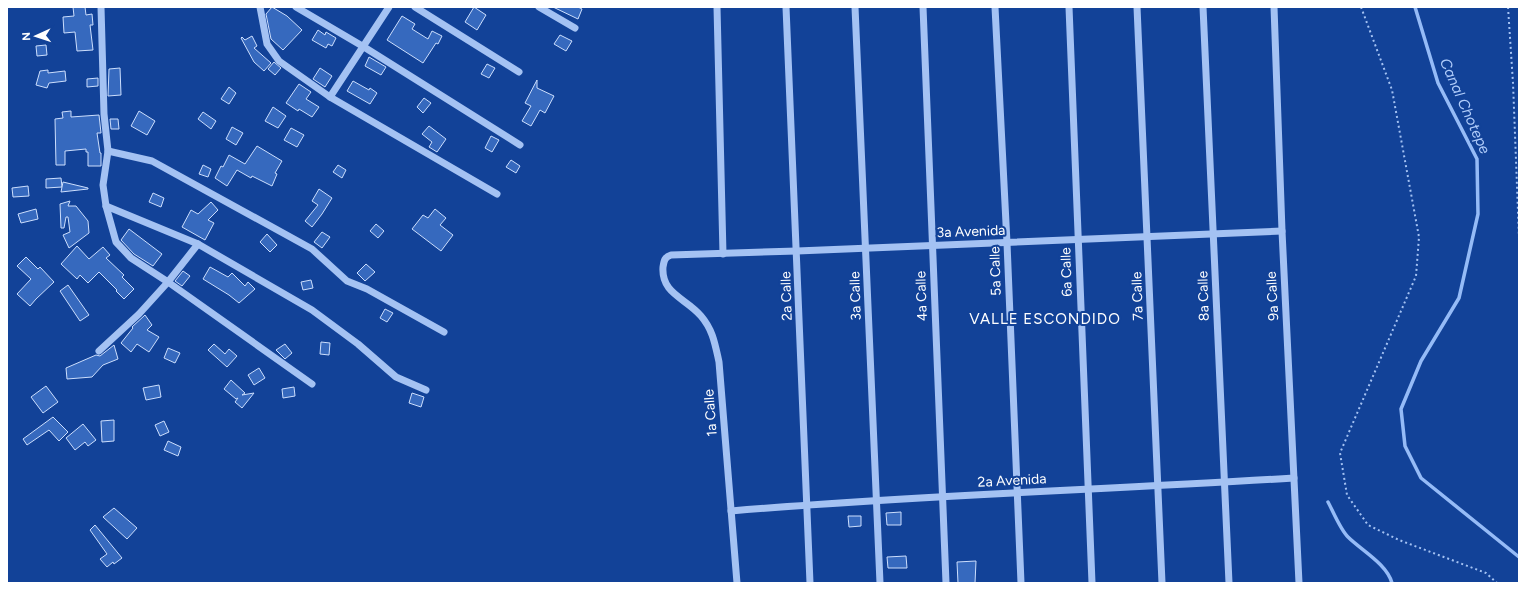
<svg xmlns="http://www.w3.org/2000/svg" width="1526" height="590" font-family="Figtree,sans-serif">
	<rect width="100%" height="100%" fill="#124298"/>
	<g fill="none" stroke-linecap="round" stroke-linejoin="round">
		<!-- stream -->
		<g stroke="#95bbf7" stroke-width="3.5">
			<polyline points="1415,7 1438,83 1477,159 1478,214 1459,298 1421,361 1401,409 1405,446 1421,478 1519,557"/>
			<path d="M1328,502C1333,511 1340,529 1348,537C1361,550 1387,564 1392,583"/>
		</g>
	</g>
	<!-- building -->
	<g fill="#3669be" stroke="#ccdefd">
		<polygon points="73,7 85,7 86,15 92,14 93,25 90,25 93,50 77,51 75,32 64,33 63,17 74,16"/>
		<polygon points="272,7 287,16 302,30 283,50 271,39 266,14"/>
		<polygon points="474,7 486,15 477,30 465,22"/>
		<polygon points="553,7 578,7 582,9 578,19"/>
		<polygon points="402,16 415,24 412,29 428,39 432,31 442,36 438,44 436,43 423,63 387,40"/>
		<polygon points="318,30 325,35 326,32 336,38 332,46 328,44 326,48 312,40"/>
		<polygon points="560,35 572,41 566,51 554,44"/>
		<polygon points="252,36 257,46 254,48 271,63 264,71 254,62 241,38 242,37 245,40"/>
		<polygon points="46,45 47,55 37,56 36,46"/>
		<polygon points="369,57 386,67 381,75 365,66"/>
		<polygon points="274,62 281,68 275,75 268,69"/>
		<polygon points="487,64 495,68 489,78 481,74"/>
		<polygon points="120,68 121,95 108,96 109,69"/>
		<polygon points="320,68 332,76 325,87 313,79"/>
		<polygon points="48,70 48,73 65,71 66,81 49,83 47,88 36,85 40,71"/>
		<polygon points="98,78 98,86 87,87 87,79"/>
		<polygon points="537,80 537,88 554,96 545,113 540,110 531,126 522,121 531,106 525,103"/>
		<polygon points="353,81 369,90 370,88 377,93 370,104 347,91"/>
		<polygon points="299,84 311,92 306,99 319,107 312,117 299,109 298,111 286,103"/>
		<polygon points="229,87 236,93 229,104 221,99"/>
		<polygon points="424,98 431,103 423,113 417,107"/>
		<polygon points="273,107 286,116 278,128 265,121"/>
		<polygon points="71,111 71,117 99,115 101,133 97,133 100,153 101,153 101,166 88,166 88,152 86,152 86,149 65,151 65,165 56,165 55,119 63,118 62,112"/>
		<polygon points="139,111 155,121 147,135 131,126"/>
		<polygon points="203,112 216,121 211,129 198,119"/>
		<polygon points="110,119 118,119 119,129 111,129"/>
		<polygon points="429,126 446,139 437,152 429,147 432,142 422,134"/>
		<polygon points="232,127 243,133 236,145 226,139"/>
		<polygon points="291,128 304,135 297,147 284,140"/>
		<polygon points="491,136 499,140 492,152 485,148"/>
		<polygon points="257,146 282,161 275,173 277,174 272,186 252,176 251,178 237,170 227,186 215,178 221,166 223,167 229,155 245,164"/>
		<polygon points="511,160 520,166 516,173 506,167"/>
		<polygon points="203,165 211,169 208,177 199,174"/>
		<polygon points="338,165 346,170 342,178 333,172"/>
		<polygon points="61,178 62,187 46,188 46,179"/>
		<polygon points="63,182 88,188 88,189 61,192"/>
		<polygon points="28,186 29,196 13,197 12,188"/>
		<polygon points="319,189 332,198 322,214 312,227 305,221 318,205 312,201"/>
		<polygon points="153,193 164,198 161,207 149,202"/>
		<polygon points="70,201 68,206 76,206 88,221 89,233 69,248 63,235 70,232 68,217 66,217 64,228 61,228 60,204"/>
		<polygon points="211,202 218,210 208,220 214,223 205,240 182,227 191,210 198,214"/>
		<polygon points="36,209 38,219 21,223 18,214"/>
		<polygon points="435,209 446,218 440,225 453,235 441,251 412,229 423,215 428,218"/>
		<polygon points="376,224 384,231 378,238 370,231"/>
		<polygon points="129,229 162,254 153,266 134,254 121,240"/>
		<polygon points="322,232 330,237 322,248 314,242"/>
		<polygon points="267,234 277,245 270,252 260,242"/>
		<polygon points="77,246 89,259 103,247 110,255 106,258 124,275 122,277 134,289 124,299 116,291 117,290 99,272 88,283 80,275 77,279 61,264"/>
		<polygon points="26,257 38,269 40,267 54,282 36,299 30,306 17,294 31,279 17,266"/>
		<polygon points="366,264 375,272 365,281 357,273"/>
		<polygon points="210,267 228,277 232,273 245,286 248,282 255,289 239,303 229,295 203,279"/>
		<polygon points="183,271 190,276 182,286 175,281"/>
		<polygon points="311,280 313,288 303,290 301,282"/>
		<polygon points="68,285 89,315 80,321 60,291"/>
		<polygon points="385,309 393,313 387,322 380,318"/>
		<polygon points="145,315 152,325 147,330 159,337 149,352 137,344 131,352 121,343 133,328 132,327"/>
		<polygon points="321,342 330,343 329,355 320,354"/>
		<polygon points="214,344 225,354 229,349 237,356 227,367 208,350"/>
		<polygon points="285,344 292,353 285,359 276,350"/>
		<polygon points="114,345 118,359 103,365 92,377 67,379 66,368 96,355 100,356"/>
		<polygon points="168,348 180,353 175,363 164,358"/>
		<polygon points="259,368 265,378 254,385 248,375"/>
		<polygon points="231,380 245,393 242,395 254,393 242,408 235,402 238,398 236,399 224,389"/>
		<polygon points="159,385 161,397 146,400 143,388"/>
		<polygon points="46,386 58,402 43,413 31,397"/>
		<polygon points="294,387 295,396 283,398 282,389"/>
		<polygon points="412,393 424,397 421,407 409,403"/>
		<polygon points="53,417 68,432 59,441 49,430 27,445 23,439"/>
		<polygon points="114,420 114,441 102,442 101,421"/>
		<polygon points="164,421 169,432 160,436 155,425"/>
		<polygon points="83,424 96,440 88,446 85,442 75,450 66,438"/>
		<polygon points="168,441 181,447 178,456 164,450"/>
		<polygon points="114,508 137,528 127,539 103,517"/>
		<polygon points="901,512 901,525 887,525 886,513"/>
		<polygon points="848,516 861,516 861,526 849,527"/>
		<polygon points="95,525 122,558 114,564 113,562 107,567 100,559 107,554 90,530"/>
		<polygon points="906,556 907,568 888,568 887,557"/>
		<polygon points="976,561 975,583 958,583 957,562"/>
	</g>
	<g fill="none" stroke-linecap="round" stroke-linejoin="round">
		<!-- path -->
		<g stroke="#a4c2f3" stroke-width="2" stroke-dasharray="2 3" stroke-linecap="butt">
			<polyline points="1361,7 1392,90 1419,237 1416,276 1340,453 1347,495 1368,525 1399,540 1486,573 1497,583"/>
			<polyline points="1508,7 1513,83 1519,238"/>
		</g>
		<!-- minor -->
		<g stroke="#a4c2f3" stroke-width="7">
			<polyline points="101,7 104,114 108,151 103,185 106,206 116,242 131,258 168,282 312,384"/>
			<polyline points="260,7 267,44 279,61 330,97 497,194"/>
			<polyline points="296,7 364,47 520,145"/>
			<polyline points="415,7 519,72"/>
			<polyline points="539,7 575,28"/>
			<polyline points="717,7 723,254"/>
			<polyline points="786,7 810,583"/>
			<polyline points="855,7 880,583"/>
			<polyline points="923,7 946,583"/>
			<polyline points="995,7 1007,243 1021,583"/>
			<polyline points="1069,7 1092,583"/>
			<polyline points="1137,7 1162,583"/>
			<polyline points="1203,7 1229,583"/>
			<polyline points="1274,7 1282,231 1299,583"/>
			<polyline points="330,97 389,7"/>
			<polyline points="108,151 152,161 312,249 347,281 367,289 444,332"/>
			<polyline points="106,206 198,244 312,310 358,344 396,377 426,390"/>
			<polyline points="99,351 139,314 168,282 198,244"/>
			<path d="M731,511C918,495 1106,490 1294,478"/>
			<path d="M737,583L719,362C715,344 713,330 701,316C686,298 661,294 663,267C664,260 665,257 671,255L797,251L1282,231"/>
		</g>
	</g>
	<g text-anchor="middle" stroke-width="4" stroke-linejoin="round" paint-order="stroke">
		<!-- street labels -->
		<g font-size="14" fill="#fff" stroke="#124298">
			<text transform="translate(971 231) rotate(-2)" y="5">3a Avenida</text>
			<text transform="translate(995 271) rotate(-92)" y="5">5a Calle</text>
			<text transform="translate(1066 272) rotate(-92)" y="5">6a Calle</text>
			<text transform="translate(786 296) rotate(-92)" y="5">2a Calle</text>
			<text transform="translate(855 296) rotate(-92)" y="5">3a Calle</text>
			<text transform="translate(921 296) rotate(-92)" y="5">4a Calle</text>
			<text transform="translate(1137 296) rotate(-92)" y="5">7a Calle</text>
			<text transform="translate(1203 296) rotate(-92)" y="5">8a Calle</text>
			<text transform="translate(1272 296) rotate(-93)" y="5">9a Calle</text>
			<text transform="translate(710 413) rotate(-94)" y="5">1a Calle</text>
			<text transform="translate(1012 480) rotate(-3)" y="5">2a Avenida</text>
		</g>
		<!-- water labels -->
		<g font-size="15" font-style="italic" fill="#b0ccfa" stroke="#124298">
			<text transform="translate(1465 106) rotate(66)" y="5">Canal Chotepe</text>
		</g>
		<!-- neighbourhood labels -->
		<g font-size="15" letter-spacing="1" fill="#fff" stroke="#124298">
			<text x="1045" y="324">VALLE ESCONDIDO</text>
		</g>
	</g>
	<!-- border -->
	<rect width="1526" height="590" fill="none" stroke="#ffffff" stroke-width="16"/>
	<!-- north arrow -->
	<g transform="translate(36 36) rotate(267)" stroke="#124298" stroke-width="3" paint-order="stroke">
	<path d="M0-3L7 15L0 10L-7 15Z" fill="#ffffff"/>
	<text y="-6" font-size="11" font-weight="bold" text-anchor="middle" fill="#ffffff">N</text>
	</g>
</svg>
